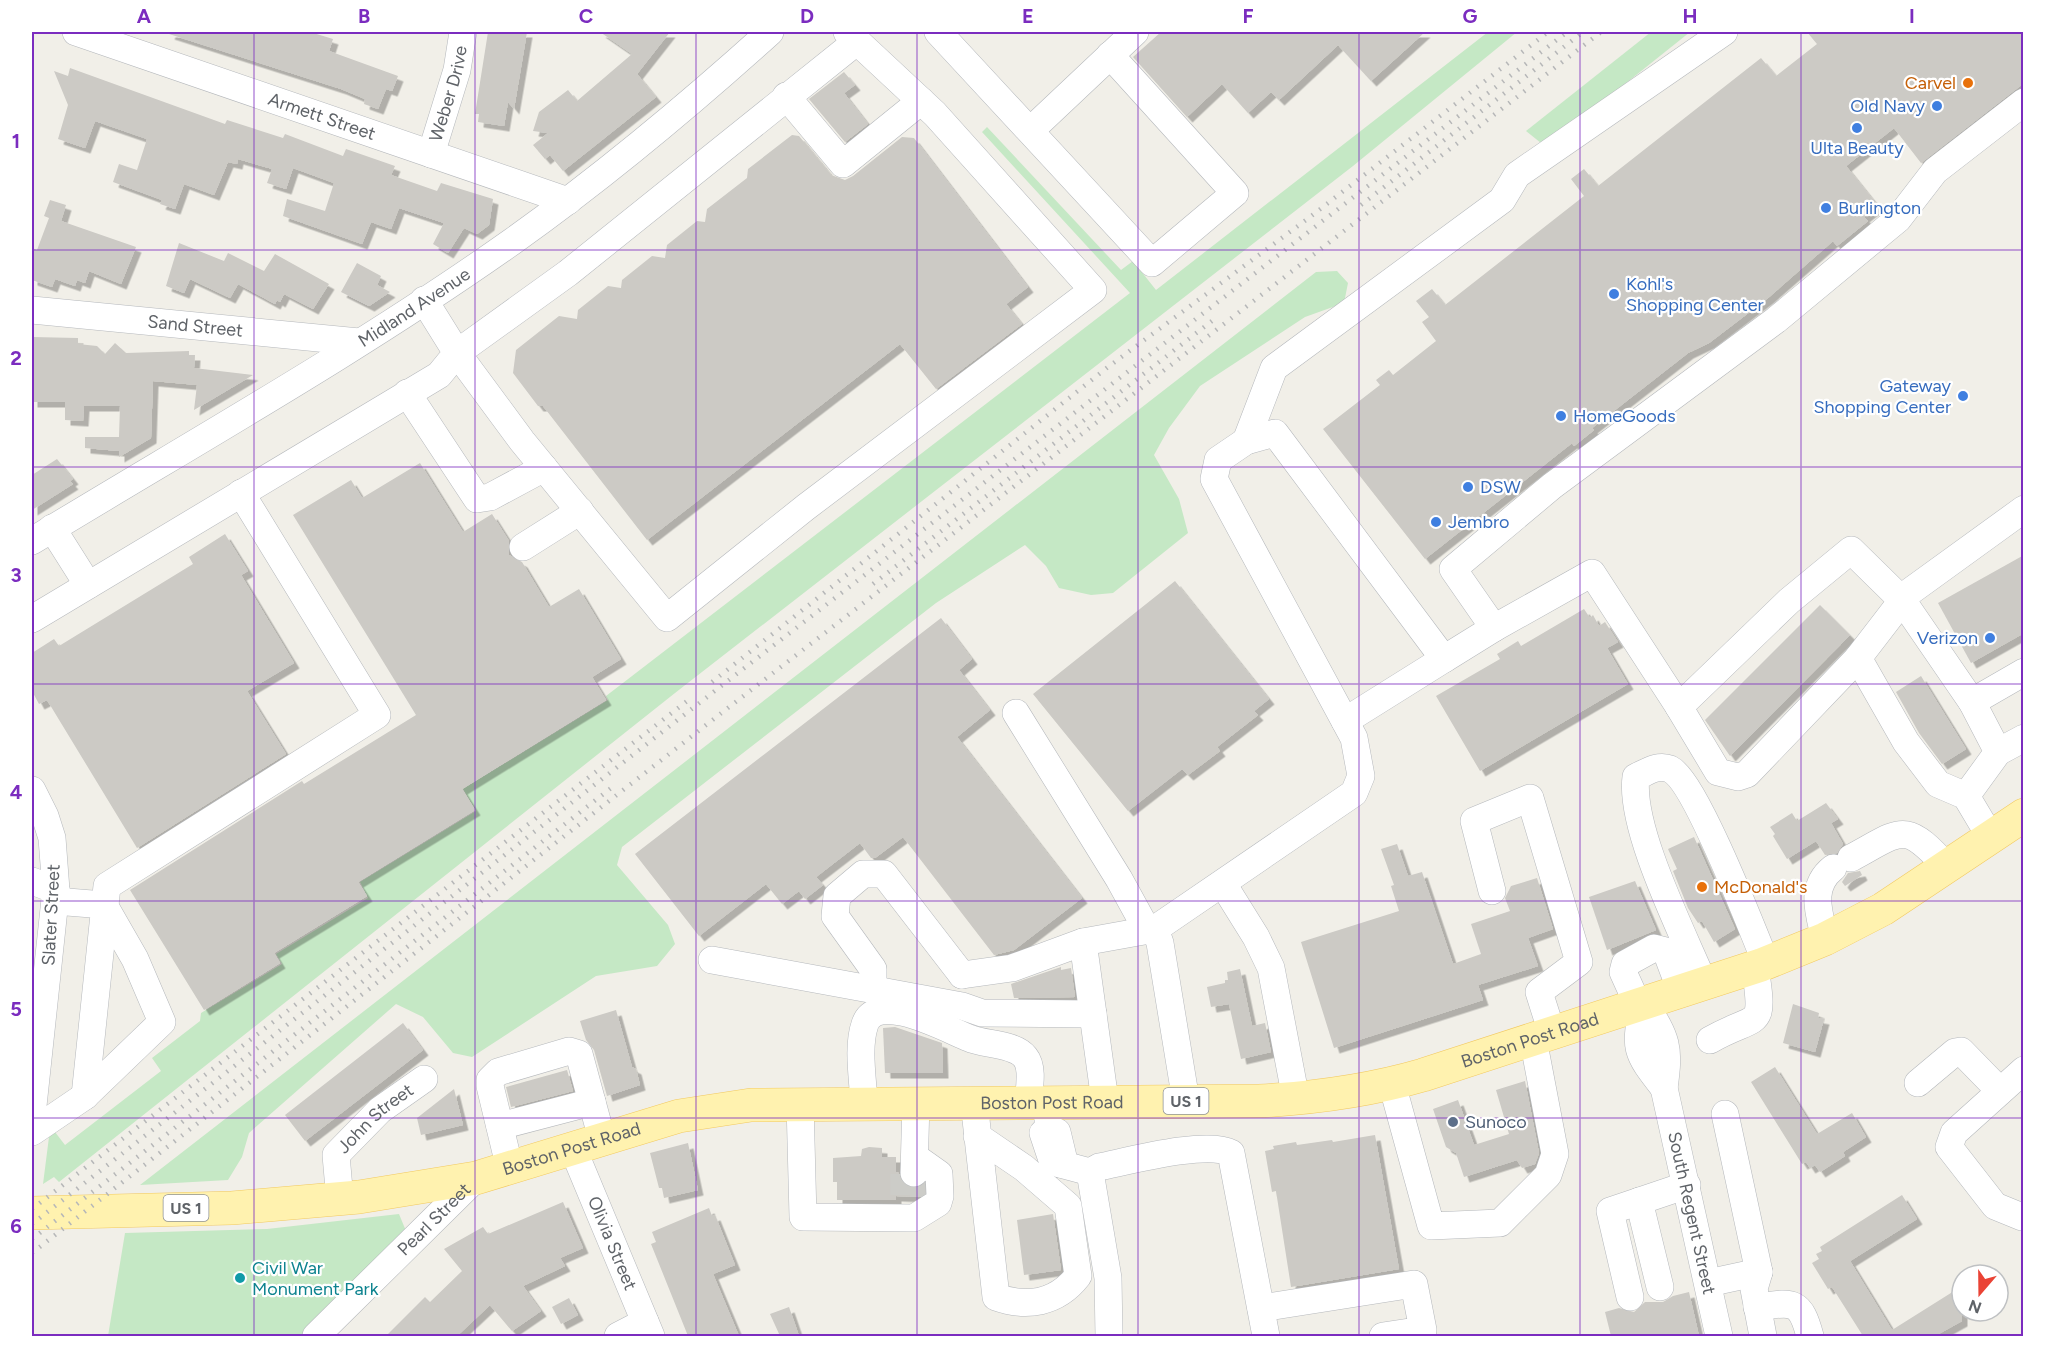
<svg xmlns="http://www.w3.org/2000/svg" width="2055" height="1368" font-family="Figtree,sans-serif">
	<defs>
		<filter id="shadow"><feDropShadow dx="5.5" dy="5.5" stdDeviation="0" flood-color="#0004"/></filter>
	</defs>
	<rect width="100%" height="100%" fill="#f1efe8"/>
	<!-- green -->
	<g fill="#c5e8c5">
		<polygon points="1488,32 1517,32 1353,166 675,693 59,1182 54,1177 43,1184 49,1137 55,1132 65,1145 161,1071 152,1058 200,1021 201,1013 282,964 276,954 368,898 360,882 476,811 463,789 608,700 606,696 1130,293 982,132 987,127 1121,270 1133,261 1156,290"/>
		<polygon points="1651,32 1690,32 1546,147 1526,131"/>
		<polygon points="1337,271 1348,283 1344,303 1305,317 1200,386 1169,428 1154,455 1179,499 1188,533 1113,593 1091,595 1059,588 1046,566 1025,545 936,603 622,847 617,865 668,925 675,944 657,966 596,976 472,1057 453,1053 423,1017 396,1004 249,1133 242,1157 228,1180 140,1185 1316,272"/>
		<polygon points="399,1214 406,1231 309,1331 300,1335 108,1336 125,1233 267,1229"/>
	</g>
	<!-- building -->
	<g fill="#cccac5" filter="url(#shadow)">
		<polygon points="170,32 310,32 333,39 329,51 398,76 392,91 386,89 378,109 364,104 365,99 341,89 169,34"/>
		<polygon points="488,32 527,32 514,109 508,102 504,126 478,122 479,114 475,114"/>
		<polygon points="600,32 670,32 637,74 656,97 563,171 550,155 545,159 533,145 548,133 533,131 539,112 568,90 577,101 632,54"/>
		<polygon points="1161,32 1425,32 1371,81 1338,45 1279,100 1271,92 1248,113 1222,84 1187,117 1133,57"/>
		<polygon points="1807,32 2024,32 2024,83 1921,163 1894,128 1846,166 1878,206 1864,217 1868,221 1837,246 1833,241 1768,298 1709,343 1688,353 1592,428 1594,430 1574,446 1572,443 1425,559 1323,429 1380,385 1376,380 1389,370 1393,375 1436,341 1422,322 1429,317 1416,301 1432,289 1445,305 1584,196 1571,179 1584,169 1598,186 1761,58 1776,76 1817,44"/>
		<polygon points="70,68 225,124 227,120 283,138 285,134 343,156 346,149 395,166 391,175 437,191 441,183 493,199 489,225 477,234 464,228 448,253 433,244 444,223 399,208 391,229 371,222 362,244 283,216 287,199 325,211 334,183 293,168 286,189 267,183 272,169 238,159 237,164 228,162 214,195 184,184 175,209 160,204 162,200 113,182 119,164 137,170 147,139 95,121 85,148 58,139 68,105 54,71 68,76"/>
		<polygon points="844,72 855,85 844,93 868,124 845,142 809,99"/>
		<polygon points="792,135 799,136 831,175 845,180 853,176 902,137 914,138 1028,287 1006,304 1022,324 936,389 900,344 647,540 543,406 538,406 513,373 516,350 559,316 577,319 578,310 608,286 621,288 622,280 652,256 665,258 667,245 697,221 705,222 707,209 747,178 748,169"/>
		<polygon points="50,200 66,205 61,221 136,247 121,284 89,271 85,283 77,280 75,286 55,279 52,287 32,280 32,248 37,250 49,218 44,216"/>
		<polygon points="179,243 224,261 228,253 264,271 275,254 329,284 313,309 284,294 280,302 277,300 275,304 238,284 230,298 190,279 184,293 166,286"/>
		<polygon points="357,263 381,276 377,285 390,292 369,306 341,292"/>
		<polygon points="32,337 78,338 78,344 97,346 105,354 115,343 126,353 189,351 189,355 195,355 194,368 253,375 194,410 197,385 153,381 151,438 119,457 119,451 85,448 85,437 119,437 120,406 84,406 83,421 65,420 65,402 32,402"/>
		<polygon points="57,459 73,479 70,481 73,484 32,510 32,475"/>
		<polygon points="420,463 463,532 492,514 509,541 509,555 522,562 549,607 579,589 621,659 592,677 606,700 462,789 475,810 358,882 367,896 274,953 280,963 204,1010 130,890 302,781 304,784 416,715 293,515 351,480 362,498"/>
		<polygon points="225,534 248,571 241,575 294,663 247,691 286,754 137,848 47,700 39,704 32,691 32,653 54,639 59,646 193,564 189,557"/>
		<polygon points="2024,555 2024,633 1971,663 1938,603"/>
		<polygon points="1175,581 1269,699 1254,711 1258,715 1217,747 1220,751 1188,775 1182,769 1128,811 1033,694"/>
		<polygon points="1820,605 1850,635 1730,756 1705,720"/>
		<polygon points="1584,609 1590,618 1593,615 1599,626 1605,622 1618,642 1607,648 1628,684 1480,771 1436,696 1500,659 1497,654 1518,641 1521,646"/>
		<polygon points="941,618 972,659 959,670 990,710 957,737 1082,898 1014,950 994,955 903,837 875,858 871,858 860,843 816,877 823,885 805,899 799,891 782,904 766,884 699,936 635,854"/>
		<polygon points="1921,676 1966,749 1942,764 1919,733 1896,692"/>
		<polygon points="1826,803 1838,819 1831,823 1843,844 1837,853 1825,855 1816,841 1787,859 1773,836 1775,834 1770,827 1792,813 1797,821"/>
		<polygon points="1694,837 1735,929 1714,942 1702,921 1698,923 1688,908 1673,871 1677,869 1668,849"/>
		<polygon points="1397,844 1408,876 1422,872 1453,964 1481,954 1471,924 1510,911 1505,898 1511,886 1537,878 1553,929 1528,938 1538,966 1478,985 1483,1000 1334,1048 1301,942 1399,911 1391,886 1394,885 1381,849"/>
		<polygon points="1860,871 1862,875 1845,886 1842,882 1848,873"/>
		<polygon points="1635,881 1656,930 1607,950 1589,897"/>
		<polygon points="1061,967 1061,970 1071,968 1075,997 1014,998 1011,984"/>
		<polygon points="1240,969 1252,1026 1265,1023 1271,1052 1241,1059 1229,1004 1211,1007 1207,987 1225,983 1225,980 1228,980 1227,972"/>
		<polygon points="1793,1004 1819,1013 1818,1018 1824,1019 1815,1052 1783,1043"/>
		<polygon points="616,1010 632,1067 636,1069 640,1085 607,1096 594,1050 586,1040 580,1021"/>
		<polygon points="403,1023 423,1050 305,1141 285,1115"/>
		<polygon points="895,1027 942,1043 943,1073 885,1073 883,1028"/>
		<polygon points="1775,1067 1817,1134 1852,1113 1866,1137 1843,1152 1845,1156 1820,1172 1815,1165 1810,1168 1806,1162 1802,1164 1751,1082"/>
		<polygon points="567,1070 573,1091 511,1107 506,1087"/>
		<polygon points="1525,1081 1539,1153 1535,1164 1522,1168 1517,1160 1464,1177 1456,1153 1446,1147 1433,1109 1458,1100 1474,1145 1509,1134 1496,1090"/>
		<polygon points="454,1089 463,1125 421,1135 417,1118"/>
		<polygon points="1375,1135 1399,1269 1291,1287 1276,1191 1272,1192 1265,1151 1274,1149 1273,1146 1296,1142 1297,1145 1332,1140 1333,1142"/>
		<polygon points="688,1143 698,1190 664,1198 662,1188 659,1188 650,1153"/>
		<polygon points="869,1147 882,1148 882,1157 896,1157 896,1172 898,1172 900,1181 913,1189 924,1185 924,1193 918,1197 896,1196 896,1200 837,1200 837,1182 833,1182 833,1158 861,1156 862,1149"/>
		<polygon points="1902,1195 1917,1219 1850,1261 1892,1330 1962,1286 1962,1321 1935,1336 1863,1336 1832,1287 1828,1289 1812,1263 1819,1259 1816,1254 1822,1251 1820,1247"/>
		<polygon points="563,1202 583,1248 560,1258 565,1266 523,1286 541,1311 512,1331 490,1305 457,1336 386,1336 425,1297 430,1302 462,1271 444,1249 483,1227 488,1234"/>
		<polygon points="709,1208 712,1216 715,1215 735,1265 713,1274 739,1336 688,1336 651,1244 656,1242 652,1232"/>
		<polygon points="1053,1214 1061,1270 1024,1275 1017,1220"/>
		<polygon points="1689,1292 1699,1336 1611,1336 1605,1312 1619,1308 1634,1312 1645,1302 1663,1302 1673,1296"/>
		<polygon points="569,1298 578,1315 561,1324 552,1307"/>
		<polygon points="789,1307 799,1336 780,1336 770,1314"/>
	</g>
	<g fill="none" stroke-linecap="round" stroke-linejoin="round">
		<!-- minor-tunnel -->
		<g stroke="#ccccc8" stroke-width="27" stroke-dasharray="27 14" stroke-linecap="butt">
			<polyline points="904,1195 904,1174"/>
			<polyline points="924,1197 924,1172"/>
		</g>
		<!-- minor casing -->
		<g stroke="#b5b8bc" stroke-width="28">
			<g id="minor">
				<path id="s1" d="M76,32L568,201"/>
				<polyline points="847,32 935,114 1093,290 806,507 667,618 522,441 457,353 568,273 856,42"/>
				<polyline points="938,32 1152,263 1235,193 1110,55"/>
				<polyline points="786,96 843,164 921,101"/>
				<polyline points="1031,130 1135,32"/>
				<path id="s2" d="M431,154L457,70L463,32"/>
				<path id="s3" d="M32,310L359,342"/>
				<polyline points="407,393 477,499 490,497 544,468"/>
				<polyline points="1246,441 1274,368 1502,200 1517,175 1724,32"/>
				<polyline points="52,528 88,585"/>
				<path id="s4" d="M32,541C193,443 359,350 513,241C603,177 688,106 770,32"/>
				<polyline points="523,547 580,511"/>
				<polyline points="32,619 439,375 457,353 424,300"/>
				<polyline points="1858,658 1906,742 1938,784 1966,796 1991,838"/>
				<polyline points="1972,702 2024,672"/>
				<polyline points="1679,707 1718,772 1738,777 1747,774 1858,658 1908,593 2024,509"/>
				<polyline points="1016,713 1119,879 1147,930"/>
				<polyline points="1345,721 1444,659"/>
				<polyline points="1998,752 2024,738"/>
				<polyline points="32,790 45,816 52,838 56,890 32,1115"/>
				<polyline points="1966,796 1998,752 1972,702 1902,600 1851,550 1789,601 1679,707 1592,573 1494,628 1453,569 1552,486 1776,320 1898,219 1935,171 2024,102"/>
				<path d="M1851,858C1903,830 1904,820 1947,867"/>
				<polyline points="32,881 56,890"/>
				<polyline points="1223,884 1256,937 1271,968 1296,1099"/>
				<polyline points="1492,891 1474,821 1530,798 1579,962 1539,992 1552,1033"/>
				<path d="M1825,939C1819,913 1809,887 1833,868"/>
				<polyline points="1083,942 1105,1101"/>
				<polyline points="712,960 962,1006 982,1013 1093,1014"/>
				<polyline points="962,975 1012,968 1083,942 1155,929"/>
				<path d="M1704,984C1683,933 1629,828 1636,777C1647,772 1658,764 1670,769C1695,781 1753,931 1766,963"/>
				<polyline points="873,990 873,969 835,916 837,896 863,874 884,874 962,975"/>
				<path d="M1644,1003C1667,1039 1670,1046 1664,1088C1635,1051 1634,1049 1644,1003Z"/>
				<polyline points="1638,1005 1623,972 1625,964 1654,948 1666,951 1681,991"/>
				<path d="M1710,1040C1759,1012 1765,1033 1755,967"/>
				<polyline points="2024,1070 1954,1133 1949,1147 1995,1206 2022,1217 2024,1216"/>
				<polyline points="1918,1083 1955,1052 1961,1051 2000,1091"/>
				<polyline points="1392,1084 1431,1226 1500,1223 1548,1175 1555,1154 1533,1039"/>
				<path id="s5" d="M1664,1088L1719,1336"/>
				<polyline points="85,1096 107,886 377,715 241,493"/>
				<polyline points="1186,1101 1160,943 1155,929 1354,793 1361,776 1354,738 1214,479 1218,460 1246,441 1275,433 1444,659 1494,628"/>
				<path d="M974,1102L996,1297C1027,1308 1057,1303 1078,1276L1068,1206L1024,1168L977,1136"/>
				<polyline points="1046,1102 1049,1128 1043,1133 1052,1160 1060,1164 1063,1157 1057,1132 1049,1128"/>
				<polyline points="800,1103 803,1217 914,1218 938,1203 940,1196 939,1174 915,1157"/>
				<path d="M864,1103C863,1079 857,1047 865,1024C877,990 948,1030 969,1038C984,1045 1014,1043 1025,1057C1034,1068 1029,1089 1028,1102"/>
				<polyline points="1725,1114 1759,1272 1754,1289 1763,1336"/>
				<polyline points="500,1126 592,1102"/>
				<polyline points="32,1132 85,1096 162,1022 135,959 104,905 55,901"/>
				<path id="s6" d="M573,1149L651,1336"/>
				<path d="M1060,1164L1090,1172L1099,1167C1129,1161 1207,1140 1231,1153L1266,1336"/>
				<polyline points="510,1169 490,1086 490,1080 498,1072 569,1051 579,1054 602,1139"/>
				<polyline points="1090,1172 1108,1278 1109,1336"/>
				<polyline points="914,1173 916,1102"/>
				<path id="s7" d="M340,1200L336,1155L380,1110L424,1079"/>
				<polyline points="1639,1201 1660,1287"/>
				<polyline points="1708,1283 1759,1272"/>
				<polyline points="1630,1297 1610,1211 1687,1185"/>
				<path d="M1757,1307C1793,1302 1800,1299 1810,1336"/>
				<polyline points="1261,1308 1414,1284 1423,1330 1383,1336"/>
				<path id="s8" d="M316,1336L476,1178"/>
				<polyline points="618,1336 645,1322"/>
			</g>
		</g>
		<!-- major casing -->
		<g stroke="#f2c960" stroke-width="34">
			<g id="major">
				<path id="s9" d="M32,1213L232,1208L359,1197L476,1178L679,1116L751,1105L1259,1101C1315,1098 1368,1091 1423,1075L1761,965L1825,939L1883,909L2024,815"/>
			</g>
		</g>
		<!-- minor -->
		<use href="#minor" stroke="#fff" stroke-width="27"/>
		<!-- major -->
		<use href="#major" stroke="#fff2af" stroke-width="33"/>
		<!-- rail -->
		<g stroke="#b6b7b8" stroke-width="4.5" stroke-dasharray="1.5 8" stroke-linecap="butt">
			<polyline points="1361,205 1583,32"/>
			<polyline points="873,584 1217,317"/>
			<polyline points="712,682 1108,367 1310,217 1548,32"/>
			<polyline points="32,1209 691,698"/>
			<polyline points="32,1224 716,690 1567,32"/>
			<polyline points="32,1239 615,785"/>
			<polyline points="32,1253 724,711 1601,32"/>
		</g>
	</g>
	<!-- grid -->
	<path fill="none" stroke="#7b2cbf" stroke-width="1.5" stroke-opacity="0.55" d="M254,32V1336M475,32V1336M696,32V1336M917,32V1336M1138,32V1336M1359,32V1336M1580,32V1336M1801,32V1336M32,250H2024M32,467H2024M32,684H2024M32,901H2024M32,1118H2024"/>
	<!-- markers -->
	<g fill="#e8710a" stroke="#fff" stroke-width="2">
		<circle cx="1968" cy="83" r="6"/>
		<circle cx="1702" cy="887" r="6"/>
	</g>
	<g fill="#3f7fe0" stroke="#fff" stroke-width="2">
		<circle cx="1937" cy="106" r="6"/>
		<circle cx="1857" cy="128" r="6"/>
		<circle cx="1826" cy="208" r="6"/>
		<circle cx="1614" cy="294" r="6"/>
		<circle cx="1963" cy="396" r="6"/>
		<circle cx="1561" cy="416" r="6"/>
		<circle cx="1468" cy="487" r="6"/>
		<circle cx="1436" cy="522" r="6"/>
		<circle cx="1990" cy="638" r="6"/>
	</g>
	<circle fill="#5c6f8a" stroke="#fff" stroke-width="2" cx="1453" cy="1122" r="6"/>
	<circle fill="#0f9aa8" stroke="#fff" stroke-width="2" cx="240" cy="1278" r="6"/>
	<g text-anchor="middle" stroke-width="4.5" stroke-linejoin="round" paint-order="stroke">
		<!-- shield labels -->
		<g fill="#fff" stroke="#8f9295" stroke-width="1.5">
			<rect x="1163.5" y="1088" width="45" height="26" rx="4.5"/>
			<rect x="163.5" y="1195" width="45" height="26" rx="4.5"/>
		</g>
		<g font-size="16" font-weight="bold" fill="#5f6368">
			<text x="1186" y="1107">US 1</text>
			<text x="186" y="1214">US 1</text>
		</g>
		<!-- food labels -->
		<g font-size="18" fill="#c56008" stroke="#fff" text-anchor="end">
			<text x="1956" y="89">Carvel</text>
			<text x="1714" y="893" text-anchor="start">McDonald's</text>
		</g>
		<!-- street labels -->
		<g font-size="18" fill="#5f6368" stroke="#fff">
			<text dy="6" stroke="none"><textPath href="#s2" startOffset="63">Weber Drive</textPath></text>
			<text dy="6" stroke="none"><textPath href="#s1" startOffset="260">Armett Street</textPath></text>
			<text dy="6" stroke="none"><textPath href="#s4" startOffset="448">Midland Avenue</textPath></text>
			<text dy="6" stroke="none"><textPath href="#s3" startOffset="164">Sand Street</textPath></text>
			<text transform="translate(51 915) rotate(-87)" y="6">Slater Street</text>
			<text dy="6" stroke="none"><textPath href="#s9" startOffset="1518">Boston Post Road</textPath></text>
			<text dy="6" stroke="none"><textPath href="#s9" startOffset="1032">Boston Post Road</textPath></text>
			<text dy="6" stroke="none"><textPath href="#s7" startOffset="99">John Street</textPath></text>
			<text dy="6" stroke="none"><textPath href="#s9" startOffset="546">Boston Post Road</textPath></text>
			<text dy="6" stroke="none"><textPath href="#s5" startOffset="128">South Regent Street</textPath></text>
			<text dy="6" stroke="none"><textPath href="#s8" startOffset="166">Pearl Street</textPath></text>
			<text dy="6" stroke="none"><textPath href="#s6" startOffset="102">Olivia Street</textPath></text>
		</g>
		<!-- shop labels -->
		<g font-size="18" fill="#366cbe" stroke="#fff" text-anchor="start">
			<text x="1925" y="112" text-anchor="end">Old Navy</text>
			<text x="1857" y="154" text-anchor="middle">Ulta Beauty</text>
			<text x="1838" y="214">Burlington</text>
			<text x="1626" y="290">Kohl's<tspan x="1626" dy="21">Shopping Center</tspan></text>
			<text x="1951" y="392" text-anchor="end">Gateway<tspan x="1951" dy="21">Shopping Center</tspan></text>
			<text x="1573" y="422">HomeGoods</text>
			<text x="1480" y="493">DSW</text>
			<text x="1448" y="528">Jembro</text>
			<text x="1978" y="644" text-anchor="end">Verizon</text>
		</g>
		<!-- service labels -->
		<g font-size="18" fill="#4e5e75" stroke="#fff" text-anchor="start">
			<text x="1465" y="1128">Sunoco</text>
		</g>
		<!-- culture labels -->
		<g font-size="18" fill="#0d838f" stroke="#fff" text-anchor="start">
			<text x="252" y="1274">Civil War<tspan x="252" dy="21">Monument Park</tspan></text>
		</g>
	</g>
	<!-- border -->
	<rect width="2055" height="1368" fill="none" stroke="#ffffff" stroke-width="66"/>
	<!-- north arrow -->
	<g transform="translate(1980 1293) rotate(200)"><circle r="28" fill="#ffffff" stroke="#bfc1c3" stroke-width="1.5"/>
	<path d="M0-4.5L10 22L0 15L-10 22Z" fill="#ea4335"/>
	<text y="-9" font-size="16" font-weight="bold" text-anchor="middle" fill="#5f6368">N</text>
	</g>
	<rect x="33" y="33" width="1989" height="1302" fill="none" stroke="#7b2cbf" stroke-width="2"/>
	<g font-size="20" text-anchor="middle" font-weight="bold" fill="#7b2cbf">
		<text x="144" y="23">A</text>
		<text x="364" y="23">B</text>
		<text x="586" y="23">C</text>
		<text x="807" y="23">D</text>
		<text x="1028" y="23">E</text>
		<text x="1248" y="23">F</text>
		<text x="1470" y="23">G</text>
		<text x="1690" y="23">H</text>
		<text x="1912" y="23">I</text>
		<text x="16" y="148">1</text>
		<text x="16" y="365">2</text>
		<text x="16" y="582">3</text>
		<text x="16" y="799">4</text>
		<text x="16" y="1016">5</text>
		<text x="16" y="1233">6</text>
	</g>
</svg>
